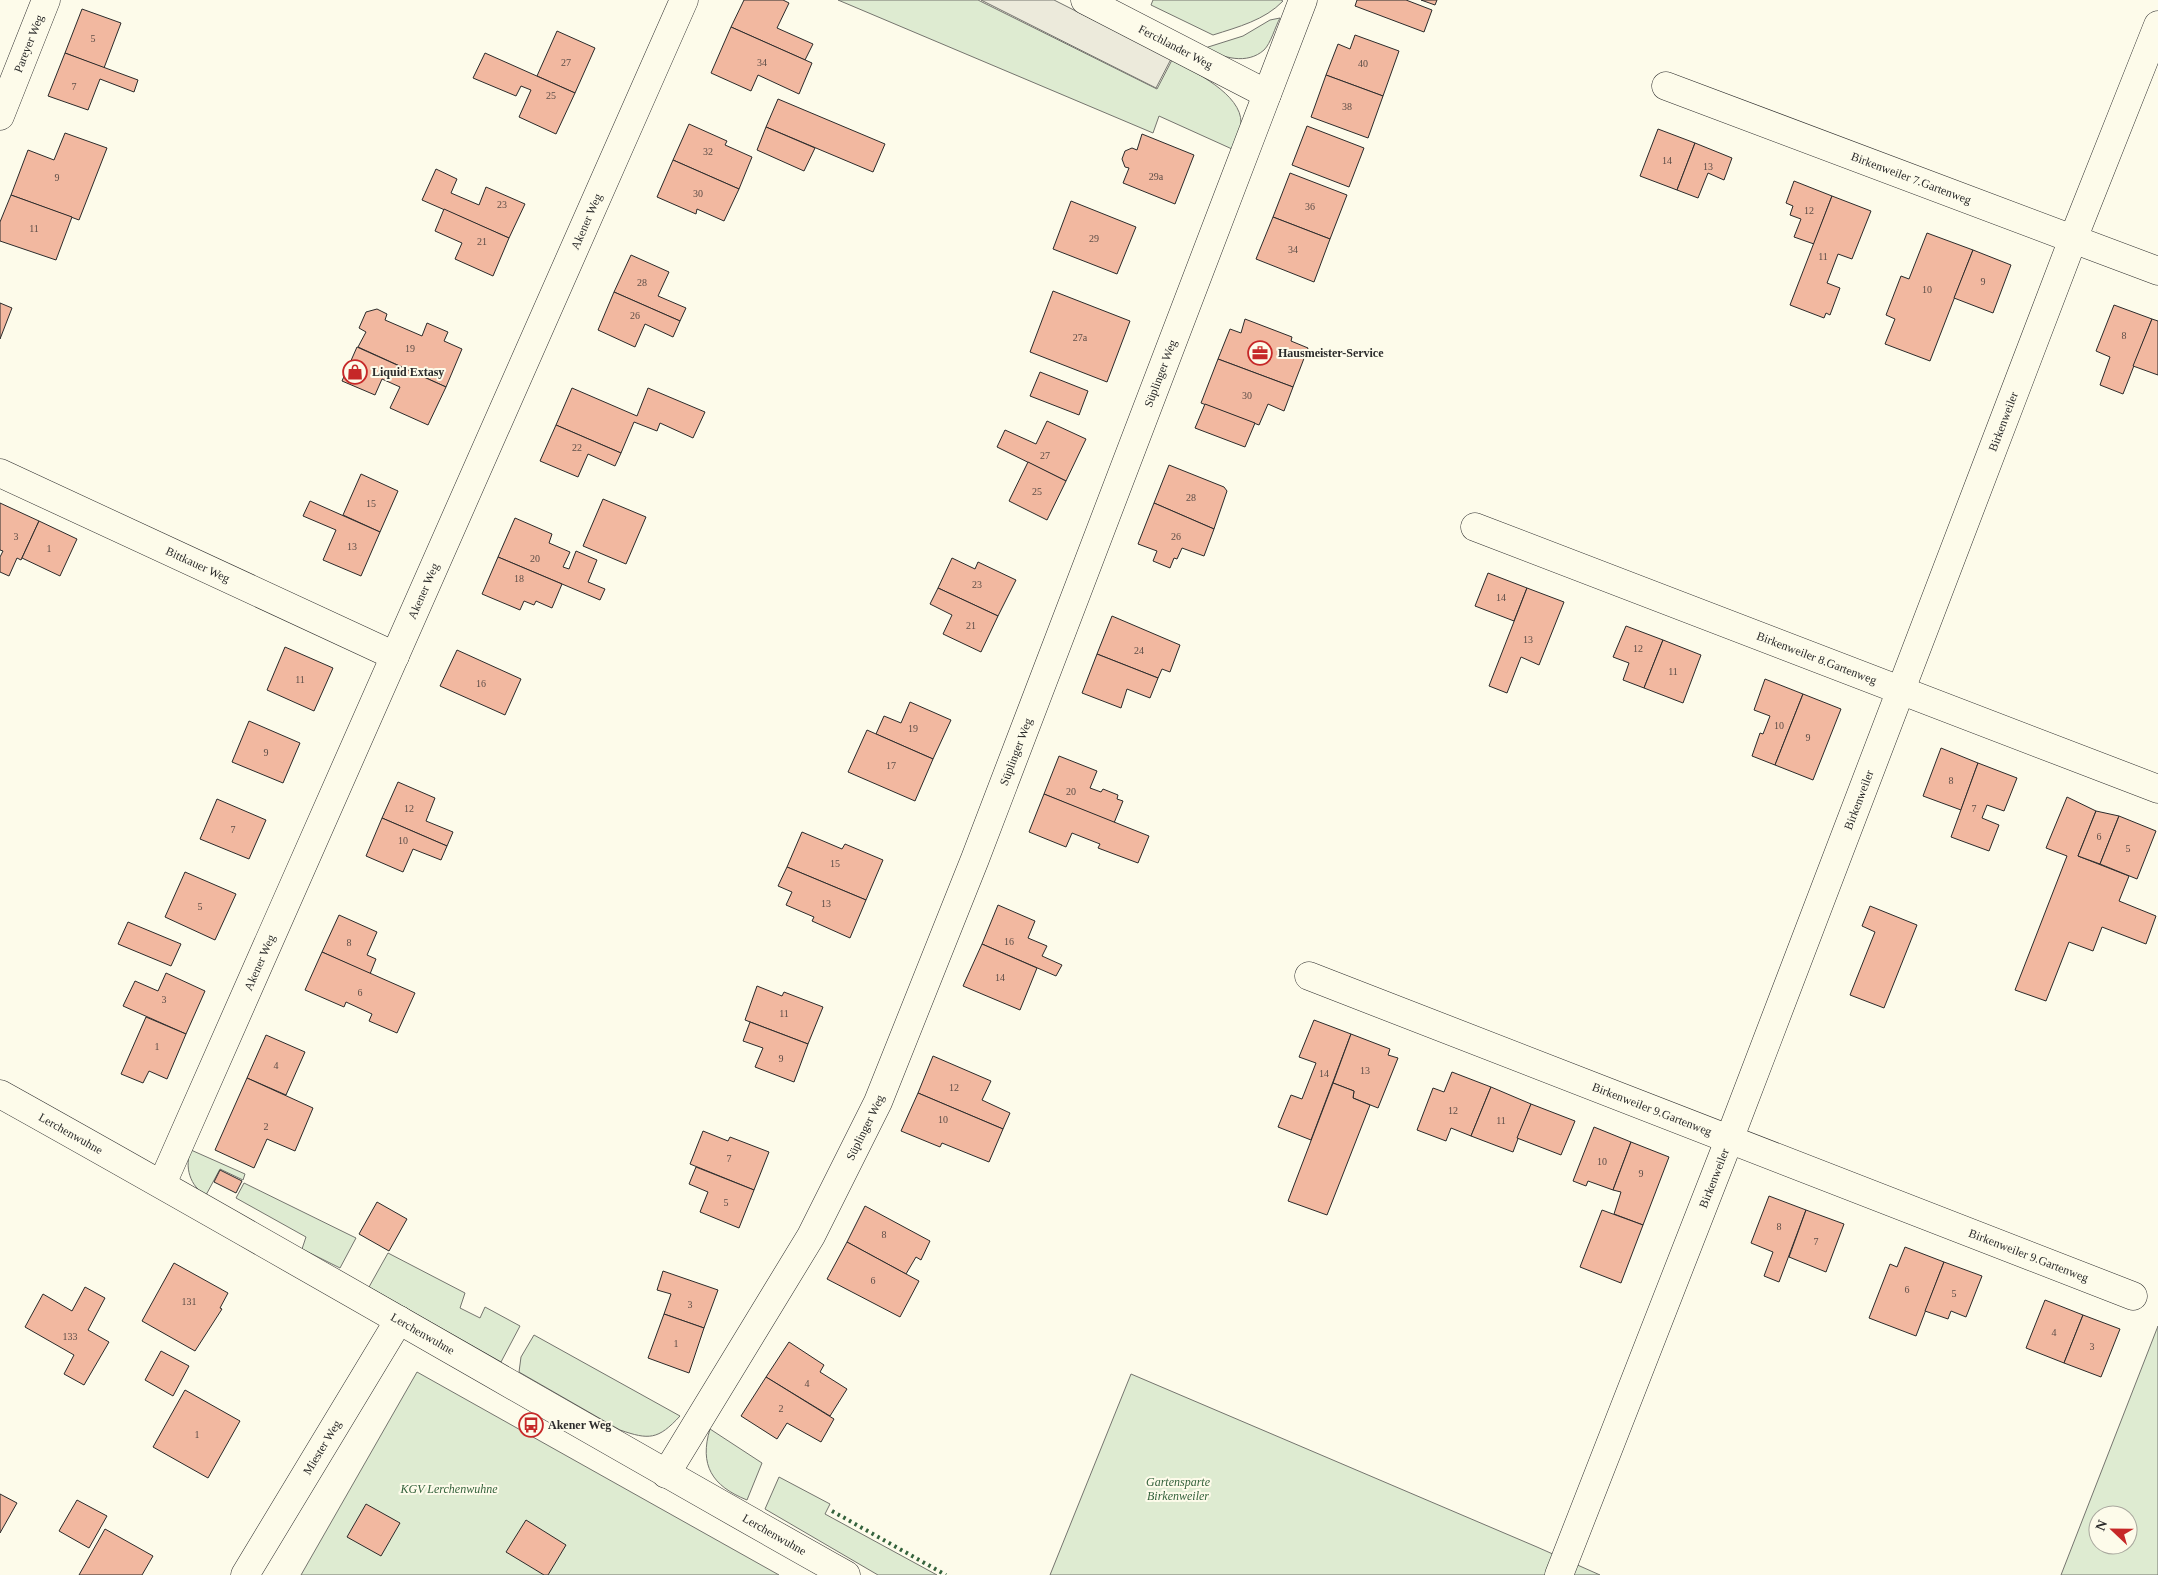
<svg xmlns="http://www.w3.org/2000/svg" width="2158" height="1575" font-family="'Times New Roman',serif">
	<rect width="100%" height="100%" fill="#fdfbea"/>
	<!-- green -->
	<g fill="#deebd1" stroke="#74746e" fill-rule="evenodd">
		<path d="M838,0H978L1157,89L1172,60C1193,71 1242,94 1241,123C1241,131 1235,141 1232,149L1159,116L1153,133Z"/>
		<path d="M1153,0H1281L1283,1C1265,20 1238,27 1213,35L1151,5Z"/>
		<path d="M1280,18C1275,27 1271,43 1264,50C1247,65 1223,58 1205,48L1243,36L1270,20Z"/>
		<path d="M191,1150L245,1174L243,1180L220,1169L206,1195C190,1187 184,1166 191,1150Z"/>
		<polygon points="244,1183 356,1238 340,1268 302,1249 306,1237 236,1198"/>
		<polygon points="388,1253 465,1293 460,1308 480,1318 485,1307 520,1326 501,1362 369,1287"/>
		<path d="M2158,1326V1575H2061ZM2098,1515H2128V1545H2098Z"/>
		<path d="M534,1335L680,1416C658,1440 649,1440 620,1430L519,1372L521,1357Z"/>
		<polygon points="417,1372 779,1575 301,1575"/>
		<polygon points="1131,1374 1537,1547 1600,1575 1050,1575"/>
		<path d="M710,1429L762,1463L747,1500C712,1486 699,1465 710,1429Z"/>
		<polygon points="779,1477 830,1504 825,1514 937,1575 878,1575 765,1509"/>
	</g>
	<!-- parking -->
	<polygon fill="#eceadb" stroke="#74746e" points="981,0 1054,0 1171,59 1156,88"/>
	<!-- building -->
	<g fill="#f2b8a0" stroke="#2b2b2b">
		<polygon points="744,0 783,0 789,3 777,28 813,44 805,60 731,27"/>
		<polygon points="1357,0 1406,0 1432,10 1424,32 1355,6"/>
		<polygon points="1421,0 1437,0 1435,5"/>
		<polygon points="82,9 121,23 104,68 65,53"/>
		<polygon points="731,27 812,63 799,94 758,75 751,91 711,73"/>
		<polygon points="557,31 595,48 575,93 537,76"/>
		<polygon points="1355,35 1399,51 1383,96 1326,75 1338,44 1350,49"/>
		<polygon points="65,53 138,80 134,92 100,79 88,110 48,96"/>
		<polygon points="485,53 575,93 556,134 519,117 531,90 521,86 516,96 473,78"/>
		<polygon points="1326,75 1383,96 1368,138 1311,117"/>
		<polygon points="778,99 885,144 873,172 766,127"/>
		<polygon points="689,124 727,141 725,145 752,157 739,189 673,160"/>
		<polygon points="1307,126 1364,148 1349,187 1292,165"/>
		<polygon points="766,127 815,148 804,171 757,150"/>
		<polygon points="1658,129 1695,143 1677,190 1640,176"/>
		<polygon points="65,133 107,148 79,220 11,195 28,150 54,160"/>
		<polygon points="1142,134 1194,155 1175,204 1123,183 1129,168 1125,167 1122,159 1125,151 1132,148 1137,150"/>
		<polygon points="1695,143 1732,158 1724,180 1708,173 1698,198 1677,190"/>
		<polygon points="673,160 739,189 724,221 697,209 696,214 657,197"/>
		<polygon points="436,169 457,179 451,193 479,205 486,187 525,204 509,238 422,200"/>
		<polygon points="1290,173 1347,195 1330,239 1273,217"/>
		<polygon points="1794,181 1832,196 1814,244 1794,237 1801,219 1790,215 1793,206 1786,203"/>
		<polygon points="11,195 72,217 56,260 0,241 0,222"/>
		<polygon points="1832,196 1871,211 1852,259 1838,254 1827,283 1840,288 1830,315 1826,313 1824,318 1790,305"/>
		<polygon points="1071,201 1136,227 1117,274 1053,249"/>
		<polygon points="444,209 509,238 493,276 455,259 462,243 435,231"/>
		<polygon points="1273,217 1330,239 1314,282 1256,259"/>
		<polygon points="1927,233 1973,250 1930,361 1885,344 1895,319 1886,315 1901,276 1909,279"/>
		<polygon points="1973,250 2011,265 1993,313 1954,298"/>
		<polygon points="631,255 669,272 658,296 686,308 680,321 614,292"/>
		<polygon points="1053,291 1130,321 1107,382 1030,352"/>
		<polygon points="614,292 680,321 673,337 645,324 635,347 598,330"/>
		<polygon points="0,303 12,308 0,339"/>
		<polygon points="2114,305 2152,319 2123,394 2100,385 2110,357 2096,351"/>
		<polygon points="377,309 387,314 385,320 422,336 427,323 448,332 444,341 462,349 446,387 358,347 366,332 359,328 366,312"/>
		<polygon points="1245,319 1292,337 1291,341 1308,348 1293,387 1218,359 1230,329 1241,333"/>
		<polygon points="2152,319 2158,321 2158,375 2133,366"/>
		<polygon points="357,347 446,387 428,425 390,408 400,387 382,379 375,395 342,381"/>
		<polygon points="1218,359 1293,387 1284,411 1268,404 1259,425 1201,403"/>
		<polygon points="1040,372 1088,391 1079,415 1030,396"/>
		<polygon points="572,388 637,416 648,388 705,412 693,438 660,423 657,431 634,422 621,453 556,425"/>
		<polygon points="1205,404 1255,423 1245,447 1195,428"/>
		<polygon points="1047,421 1086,439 1066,481 997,447 1005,430 1036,444"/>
		<polygon points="556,425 621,453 615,466 588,454 578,477 540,461"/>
		<polygon points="1028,462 1066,481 1047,520 1009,501"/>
		<polygon points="1169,465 1224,487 1227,491 1214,529 1154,503"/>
		<polygon points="361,474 398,491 380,532 343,515"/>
		<polygon points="603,499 646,517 626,564 583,546"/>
		<polygon points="310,501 380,532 361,576 323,560 336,530 303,516"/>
		<polygon points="0,503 39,521 21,560 17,558 9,576 0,572 0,557 3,551 0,550"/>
		<polygon points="1154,503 1214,529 1204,556 1182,548 1177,559 1174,558 1170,568 1153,561 1157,551 1138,544"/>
		<polygon points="515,518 552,534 549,543 570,552 563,567 569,569 576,551 597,560 588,582 605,589 600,600 498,557"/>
		<polygon points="39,521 77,539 60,576 22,558"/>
		<polygon points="498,557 562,584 552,608 536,601 534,605 524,601 520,610 482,594"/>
		<polygon points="952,558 975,569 978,562 1016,580 998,616 938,588"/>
		<polygon points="1488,573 1527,588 1514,621 1475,606"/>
		<polygon points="938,588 998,616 981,652 943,634 952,615 930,604"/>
		<polygon points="1527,588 1564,602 1539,665 1521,657 1507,693 1489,686"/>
		<polygon points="1112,616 1180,645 1170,672 1162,669 1158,678 1097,654"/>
		<polygon points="1626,626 1663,640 1644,688 1623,680 1629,663 1613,657"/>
		<polygon points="1663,640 1701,655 1683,703 1644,688"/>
		<polygon points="285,647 333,668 314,711 267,690"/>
		<polygon points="457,650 521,679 505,715 440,686"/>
		<polygon points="1097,654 1158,678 1150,698 1127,689 1121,708 1082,693"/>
		<polygon points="1765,679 1803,694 1775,765 1752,756 1760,733 1763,734 1770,716 1754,710"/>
		<polygon points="1803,694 1841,709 1813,780 1775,765"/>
		<polygon points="910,702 951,720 933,759 876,734 884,716 901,723"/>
		<polygon points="249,721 300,743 283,783 232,762"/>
		<polygon points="867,730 933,759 915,801 848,772"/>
		<polygon points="1941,748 1978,763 1961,810 1923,796"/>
		<polygon points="1059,756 1097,771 1090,788 1101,792 1103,789 1118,795 1117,799 1123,801 1114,823 1044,794"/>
		<polygon points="1978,763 2017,778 2004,811 1987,805 1982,818 1999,825 1989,851 1951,837"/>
		<polygon points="398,782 435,798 426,821 453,832 447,846 382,818"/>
		<polygon points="1044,794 1149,836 1138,863 1098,848 1100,844 1072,833 1066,847 1029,832"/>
		<polygon points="2067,797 2096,811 2078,856 2129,876 2119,901 2156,916 2146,944 2102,927 2093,951 2069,942 2046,1001 2015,990 2067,856 2046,848"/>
		<polygon points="217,799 266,820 249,859 200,839"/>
		<polygon points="2096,811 2119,816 2100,864 2078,856"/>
		<polygon points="2119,816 2156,831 2137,879 2100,864"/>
		<polygon points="382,818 447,846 441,860 413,849 403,872 366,856"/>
		<polygon points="802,832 842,849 845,844 883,860 866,900 787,867"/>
		<polygon points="787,867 866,900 850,938 812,921 814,917 786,905 792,892 778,886"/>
		<polygon points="185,872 236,894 215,940 165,917"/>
		<polygon points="998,905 1035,921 1028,938 1047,946 1042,956 1062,965 1056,976 982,944"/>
		<polygon points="1870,906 1917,925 1884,1008 1850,995 1875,932 1862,926"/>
		<polygon points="339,915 377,932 367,955 376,959 370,974 322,952"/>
		<polygon points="128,922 181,944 171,966 118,944"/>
		<polygon points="982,944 1037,968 1020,1010 963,986"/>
		<polygon points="322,952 415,993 397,1033 369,1021 372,1014 346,1002 344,1007 305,990"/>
		<polygon points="166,973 205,991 186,1034 123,1006 135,981 158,991"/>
		<polygon points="757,986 782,996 784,992 823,1007 808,1044 745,1020"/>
		<polygon points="146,1017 186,1034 167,1079 149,1071 143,1083 121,1074"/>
		<polygon points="1314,1020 1351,1034 1311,1140 1278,1127 1291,1095 1302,1099 1316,1063 1299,1057"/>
		<polygon points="750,1022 808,1044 794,1082 755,1067 763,1048 743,1041"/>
		<polygon points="1351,1034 1390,1049 1388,1055 1398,1058 1378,1108 1353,1098 1354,1091 1333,1083"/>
		<polygon points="266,1035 305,1052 286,1095 247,1078"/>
		<polygon points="933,1056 991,1081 982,1100 1010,1113 1003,1129 918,1093"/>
		<polygon points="1452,1072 1491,1087 1471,1136 1451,1128 1446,1141 1417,1130 1433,1088 1444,1092"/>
		<polygon points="247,1078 313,1108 295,1151 267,1139 254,1168 215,1150"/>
		<polygon points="1333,1083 1354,1091 1353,1098 1370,1105 1327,1215 1288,1201"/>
		<polygon points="1491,1087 1531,1104 1513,1152 1471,1136"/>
		<polygon points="918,1093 1003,1129 989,1162 942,1143 940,1147 901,1131"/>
		<polygon points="1531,1104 1575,1121 1561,1155 1517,1138"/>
		<polygon points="1594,1127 1631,1142 1613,1190 1588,1181 1586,1186 1573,1181"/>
		<polygon points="703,1131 728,1141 730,1137 769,1152 754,1190 690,1164"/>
		<polygon points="1631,1142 1669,1157 1643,1225 1614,1214 1621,1192 1613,1190"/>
		<polygon points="696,1167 754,1190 739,1228 700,1212 708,1192 689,1184"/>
		<polygon points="220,1170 242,1181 236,1193 214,1182"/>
		<polygon points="1769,1196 1806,1210 1779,1282 1764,1276 1773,1252 1751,1243"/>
		<polygon points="377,1202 407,1219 389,1251 359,1234"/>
		<polygon points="865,1206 930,1241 921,1260 916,1257 906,1274 847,1242"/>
		<polygon points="1602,1210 1643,1225 1621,1283 1580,1267"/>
		<polygon points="1806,1210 1844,1224 1826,1272 1789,1257"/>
		<polygon points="847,1242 919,1281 900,1317 827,1279"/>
		<polygon points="1905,1247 1944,1262 1916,1336 1869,1318 1890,1264 1897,1267"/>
		<polygon points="1944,1262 1982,1276 1966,1317 1951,1311 1948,1319 1925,1311"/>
		<polygon points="174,1263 228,1293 220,1308 222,1309 195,1351 142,1321"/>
		<polygon points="663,1271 718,1290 704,1328 664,1314 671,1294 657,1290"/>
		<polygon points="85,1287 105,1298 88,1330 109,1342 84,1385 64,1374 74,1355 25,1327 43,1294 72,1311"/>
		<polygon points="2045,1300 2083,1315 2064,1363 2026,1348"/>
		<polygon points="664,1314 704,1328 689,1373 648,1358"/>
		<polygon points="2083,1315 2120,1329 2101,1377 2064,1363"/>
		<polygon points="789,1342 824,1365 820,1372 847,1389 830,1416 766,1377"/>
		<polygon points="161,1351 189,1366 173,1396 145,1380"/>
		<polygon points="766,1377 834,1419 821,1442 787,1423 777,1439 741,1416"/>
		<polygon points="185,1390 240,1421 208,1478 153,1447"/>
		<polygon points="0,1494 17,1503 0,1533"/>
		<polygon points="77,1500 107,1516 89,1548 59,1531"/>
		<polygon points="366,1504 400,1523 381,1556 347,1537"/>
		<polygon points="526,1520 566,1545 548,1575 544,1575 506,1552"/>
		<polygon points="105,1529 153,1556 142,1575 79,1575"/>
	</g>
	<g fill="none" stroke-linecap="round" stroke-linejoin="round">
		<!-- minor casing -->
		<g stroke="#2b2b2b" stroke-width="29">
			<g id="minor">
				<path id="s1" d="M1085,0L1267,94"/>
				<path id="s2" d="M1666,86L2158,271"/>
				<path id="s3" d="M0,116L46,0"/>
				<path id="s4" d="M0,473L395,656"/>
				<path id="s5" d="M1475,527L2158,789"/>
				<path id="s6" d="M1309,976L2133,1296"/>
				<path id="s7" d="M0,1094C284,1252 563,1416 846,1575"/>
				<path id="s8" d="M162,1184L684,0"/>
				<path id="s9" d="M666,1474L811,1236L878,1102L975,859L1303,0"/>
				<path id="s10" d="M245,1575L399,1320"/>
				<path id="s11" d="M1559,1575L1729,1140L2073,239L2158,25"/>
			</g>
		</g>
		<!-- minor -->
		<use href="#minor" stroke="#fdfbea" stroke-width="28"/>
		<!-- hedge -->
		<polyline stroke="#34623c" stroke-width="4" stroke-dasharray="2.5 4" stroke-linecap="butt" points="832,1511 946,1575"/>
	</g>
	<!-- icons -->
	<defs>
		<g id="office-ring" transform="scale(1.25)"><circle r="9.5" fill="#fdfbea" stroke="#c62828" stroke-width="1.5"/><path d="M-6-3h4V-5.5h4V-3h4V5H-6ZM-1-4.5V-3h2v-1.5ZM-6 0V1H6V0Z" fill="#c62828"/></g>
		<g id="shop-ring" transform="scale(1.25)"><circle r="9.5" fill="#fdfbea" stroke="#c62828" stroke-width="1.5"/><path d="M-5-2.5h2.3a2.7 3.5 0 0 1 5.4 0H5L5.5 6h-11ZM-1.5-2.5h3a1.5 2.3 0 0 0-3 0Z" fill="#c62828"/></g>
		<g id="bus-ring" transform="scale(1.25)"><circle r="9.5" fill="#fdfbea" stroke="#c62828" stroke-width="1.5"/><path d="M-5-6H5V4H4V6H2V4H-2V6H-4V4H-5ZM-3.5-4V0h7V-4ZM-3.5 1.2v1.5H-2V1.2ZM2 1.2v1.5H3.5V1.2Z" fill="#c62828"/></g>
	</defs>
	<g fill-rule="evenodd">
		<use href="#office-ring" x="1260" y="353"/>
		<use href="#shop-ring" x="355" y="372"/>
		<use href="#bus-ring" x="531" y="1425"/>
	</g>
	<g text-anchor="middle" stroke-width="4" stroke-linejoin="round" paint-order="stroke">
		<!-- number labels -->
		<g font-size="10" fill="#5d4e48">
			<text x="93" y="42">5</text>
			<text x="566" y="66">27</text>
			<text x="762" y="66">34</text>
			<text x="1363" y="67">40</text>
			<text x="74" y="90">7</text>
			<text x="551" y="99">25</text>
			<text x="1347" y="110">38</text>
			<text x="708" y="155">32</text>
			<text x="1667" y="164">14</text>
			<text x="1708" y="170">13</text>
			<text x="1156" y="180">29a</text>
			<text x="57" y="181">9</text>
			<text x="698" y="197">30</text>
			<text x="502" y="208">23</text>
			<text x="1310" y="210">36</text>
			<text x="1809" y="214">12</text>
			<text x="34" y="232">11</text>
			<text x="1094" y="242">29</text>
			<text x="482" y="245">21</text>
			<text x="1293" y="253">34</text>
			<text x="1823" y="260">11</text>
			<text x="1983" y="285">9</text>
			<text x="642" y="286">28</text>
			<text x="1927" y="293">10</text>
			<text x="635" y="319">26</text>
			<text x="2124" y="339">8</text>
			<text x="1080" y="341">27a</text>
			<text x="410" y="352">19</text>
			<text x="1247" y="399">30</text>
			<text x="577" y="451">22</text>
			<text x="1045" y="459">27</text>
			<text x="1037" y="495">25</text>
			<text x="1191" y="501">28</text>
			<text x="371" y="507">15</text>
			<text x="16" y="540">3</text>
			<text x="1176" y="540">26</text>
			<text x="352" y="550">13</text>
			<text x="49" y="552">1</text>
			<text x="535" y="562">20</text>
			<text x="519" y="582">18</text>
			<text x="977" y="588">23</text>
			<text x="1501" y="601">14</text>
			<text x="971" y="629">21</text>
			<text x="1528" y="643">13</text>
			<text x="1638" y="652">12</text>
			<text x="1139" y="654">24</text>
			<text x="1673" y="675">11</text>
			<text x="300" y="683">11</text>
			<text x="481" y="687">16</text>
			<text x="1779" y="729">10</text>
			<text x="913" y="732">19</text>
			<text x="1808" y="741">9</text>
			<text x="266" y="756">9</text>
			<text x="891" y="769">17</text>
			<text x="1951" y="784">8</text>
			<text x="1071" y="795">20</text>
			<text x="409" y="812">12</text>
			<text x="1974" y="812">7</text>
			<text x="233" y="833">7</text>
			<text x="2099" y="840">6</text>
			<text x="403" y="844">10</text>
			<text x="2128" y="852">5</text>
			<text x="835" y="867">15</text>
			<text x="826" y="907">13</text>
			<text x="200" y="910">5</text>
			<text x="1009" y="945">16</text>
			<text x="349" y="946">8</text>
			<text x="1000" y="981">14</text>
			<text x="360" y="996">6</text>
			<text x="164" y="1003">3</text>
			<text x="784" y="1017">11</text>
			<text x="157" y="1050">1</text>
			<text x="781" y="1062">9</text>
			<text x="276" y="1069">4</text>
			<text x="1365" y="1074">13</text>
			<text x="1324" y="1077">14</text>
			<text x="954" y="1091">12</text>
			<text x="1453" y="1114">12</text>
			<text x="943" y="1123">10</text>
			<text x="1501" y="1124">11</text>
			<text x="266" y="1130">2</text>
			<text x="729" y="1162">7</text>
			<text x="1602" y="1165">10</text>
			<text x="1641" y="1177">9</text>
			<text x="726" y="1206">5</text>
			<text x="1779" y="1230">8</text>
			<text x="884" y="1238">8</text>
			<text x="1816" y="1245">7</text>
			<text x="873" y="1284">6</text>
			<text x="1907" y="1293">6</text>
			<text x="1954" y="1297">5</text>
			<text x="189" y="1305">131</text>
			<text x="690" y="1308">3</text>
			<text x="2054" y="1336">4</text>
			<text x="70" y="1340">133</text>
			<text x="676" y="1347">1</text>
			<text x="2092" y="1350">3</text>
			<text x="807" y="1387">4</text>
			<text x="781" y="1412">2</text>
			<text x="197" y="1438">1</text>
		</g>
		<!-- street labels -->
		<g font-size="12" fill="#2b2b2b" stroke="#fdfbea">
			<text dy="4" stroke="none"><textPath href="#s3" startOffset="78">Pareyer Weg</textPath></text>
			<text dy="4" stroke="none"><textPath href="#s1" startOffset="102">Ferchlander Weg</textPath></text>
			<text dy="4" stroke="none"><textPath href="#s2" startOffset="262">Birkenweiler 7.Gartenweg</textPath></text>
			<text dy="4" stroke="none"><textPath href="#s8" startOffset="1052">Akener Weg</textPath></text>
			<text dy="4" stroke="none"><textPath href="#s9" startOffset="1210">Süplinger Weg</textPath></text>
			<text dy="4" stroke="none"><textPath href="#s11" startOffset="1236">Birkenweiler</textPath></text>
			<text dy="4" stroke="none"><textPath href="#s4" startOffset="218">Bittkauer Weg</textPath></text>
			<text dy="4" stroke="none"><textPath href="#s8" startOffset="648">Akener Weg</textPath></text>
			<text dy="4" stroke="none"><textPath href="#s5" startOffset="366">Birkenweiler 8.Gartenweg</textPath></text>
			<text dy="4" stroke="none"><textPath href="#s9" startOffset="805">Süplinger Weg</textPath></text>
			<text dy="4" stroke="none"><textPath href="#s11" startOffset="831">Birkenweiler</textPath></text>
			<text dy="4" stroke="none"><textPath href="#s8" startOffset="242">Akener Weg</textPath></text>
			<text dy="4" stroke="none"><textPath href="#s6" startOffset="368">Birkenweiler 9.Gartenweg</textPath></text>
			<text dy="4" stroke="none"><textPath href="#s9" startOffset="400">Süplinger Weg</textPath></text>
			<text dy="4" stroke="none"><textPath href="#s7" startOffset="81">Lerchenwuhne</textPath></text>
			<text dy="4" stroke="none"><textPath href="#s11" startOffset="426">Birkenweiler</textPath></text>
			<text dy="4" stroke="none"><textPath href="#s6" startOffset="772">Birkenweiler 9.Gartenweg</textPath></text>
			<text dy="4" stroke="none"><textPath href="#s7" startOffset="486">Lerchenwuhne</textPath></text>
			<text dy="4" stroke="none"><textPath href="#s10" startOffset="149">Miester Weg</textPath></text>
			<text dy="4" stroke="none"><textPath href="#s7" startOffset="891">Lerchenwuhne</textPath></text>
		</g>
		<!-- poi labels -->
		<g font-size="12" font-weight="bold" fill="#2b2b2b" stroke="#fdfbea" text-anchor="start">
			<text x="1278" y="357">Hausmeister-Service</text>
			<text x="372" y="376">Liquid Extasy</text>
			<text x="548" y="1429">Akener Weg</text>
		</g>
		<!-- park labels -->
		<g font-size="12" font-style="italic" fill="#34623c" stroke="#fdfbea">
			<text x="1178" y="1486">Gartensparte<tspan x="1178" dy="14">Birkenweiler</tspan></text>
			<text x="449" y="1493">KGV Lerchenwuhne</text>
		</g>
	</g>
	<!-- north arrow -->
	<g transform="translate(2113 1530) rotate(292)"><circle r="24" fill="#fdfbea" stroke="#a9a89e"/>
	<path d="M0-4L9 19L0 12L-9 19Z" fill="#c62828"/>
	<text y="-8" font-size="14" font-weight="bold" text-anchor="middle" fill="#2b2b2b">N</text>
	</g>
</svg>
